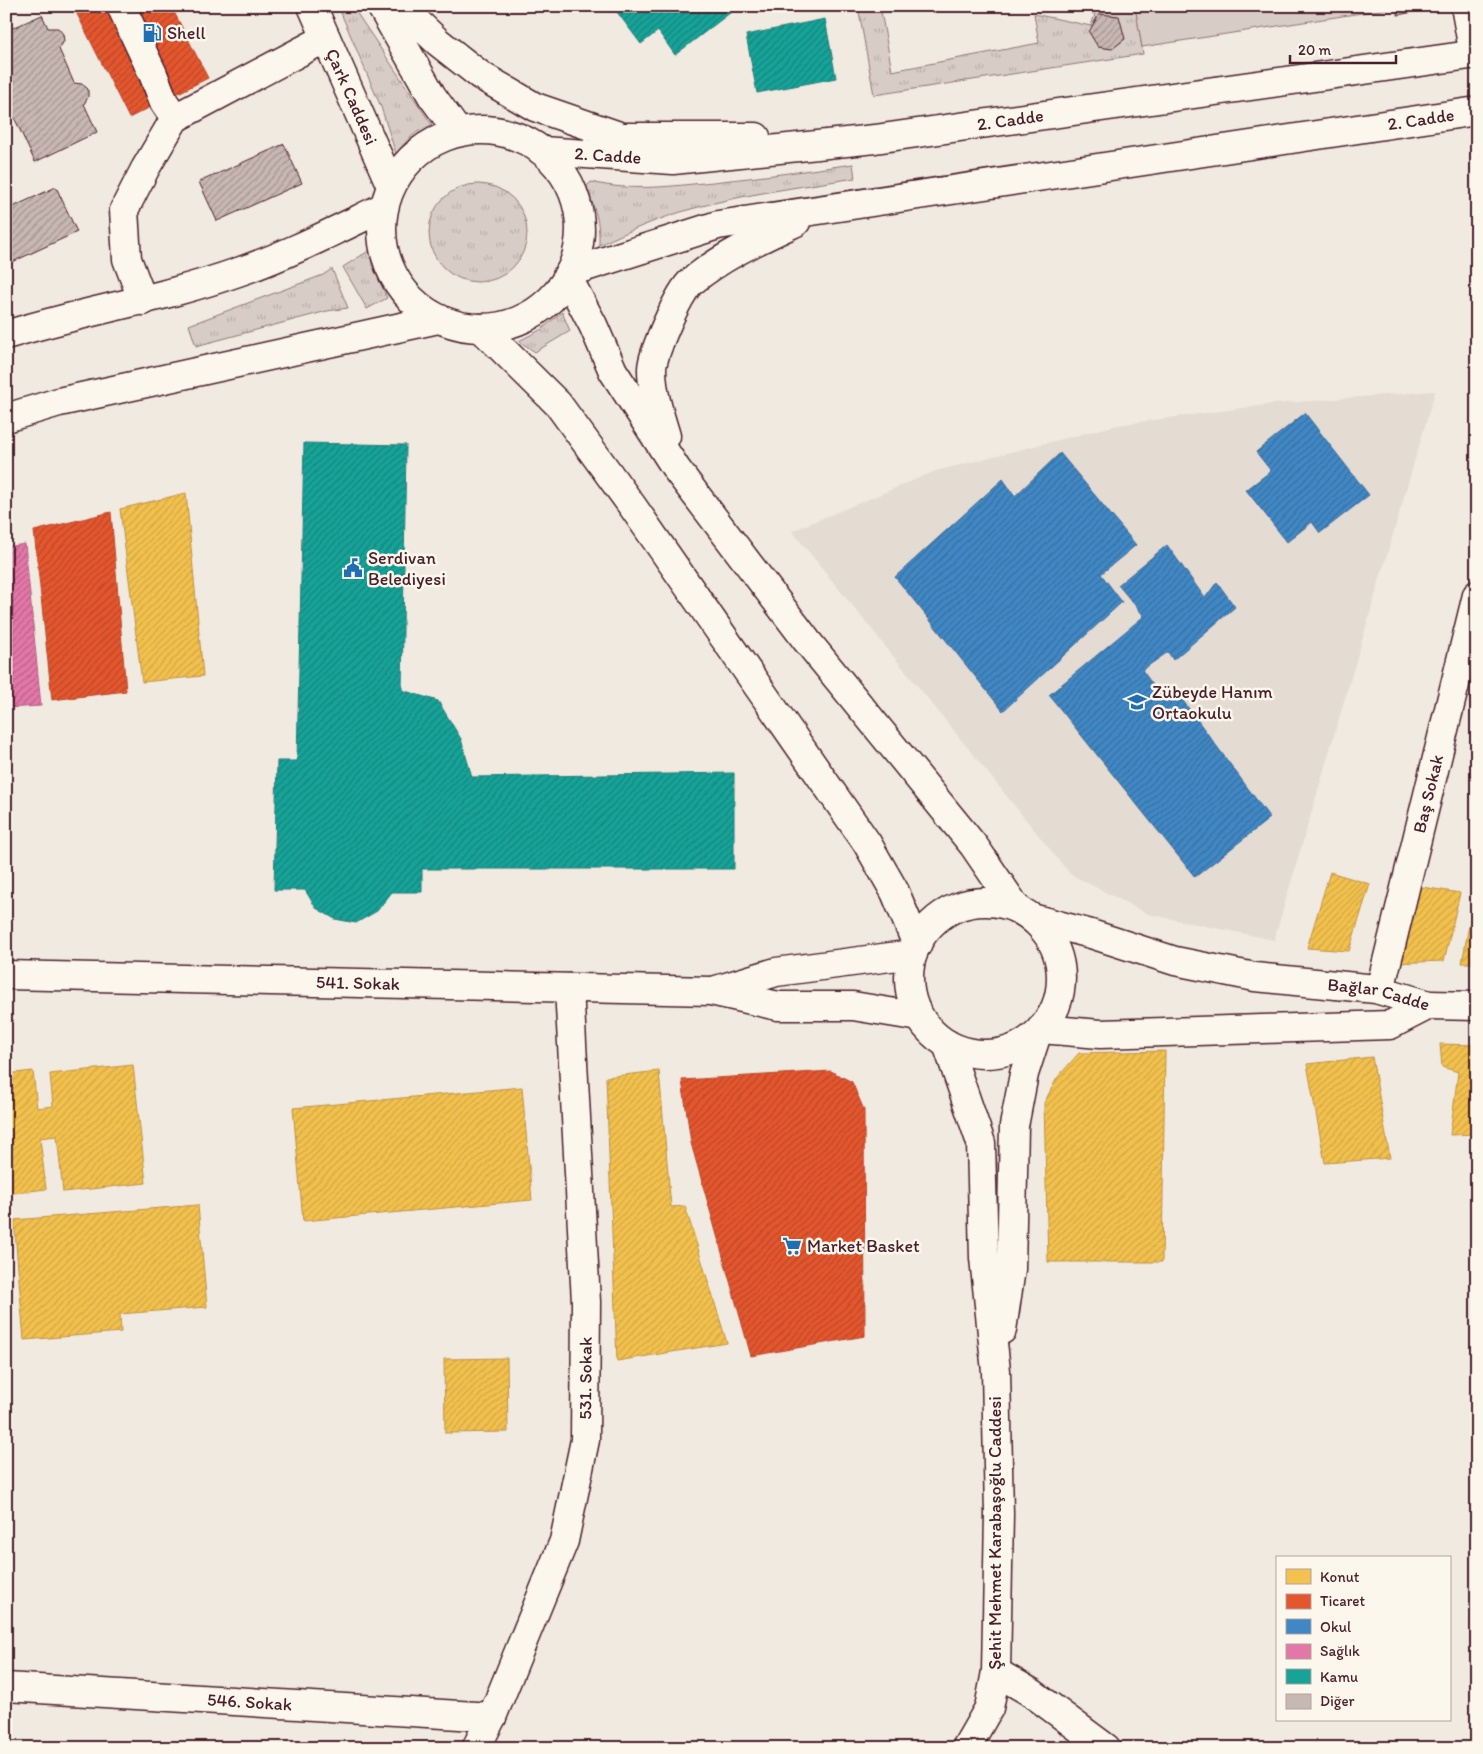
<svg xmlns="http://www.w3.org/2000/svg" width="1483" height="1754" font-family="Itim,sans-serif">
	<defs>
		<pattern id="grass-tufts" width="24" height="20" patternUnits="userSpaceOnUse" patternTransform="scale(1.25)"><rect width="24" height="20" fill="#d8ccc6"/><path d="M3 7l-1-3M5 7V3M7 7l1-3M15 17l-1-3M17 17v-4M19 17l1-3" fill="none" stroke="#bbafaa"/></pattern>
		<pattern id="homes-hatch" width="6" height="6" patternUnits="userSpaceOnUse" patternTransform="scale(1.25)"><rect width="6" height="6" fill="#f2c14e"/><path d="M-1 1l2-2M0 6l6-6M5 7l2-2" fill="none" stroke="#d1a544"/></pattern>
		<pattern id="shops-hatch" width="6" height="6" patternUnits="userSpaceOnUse" patternTransform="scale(1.25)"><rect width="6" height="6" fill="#e4572e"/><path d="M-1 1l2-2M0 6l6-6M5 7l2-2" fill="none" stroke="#bb4727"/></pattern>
		<pattern id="schools-hatch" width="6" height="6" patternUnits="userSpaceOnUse" patternTransform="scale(1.25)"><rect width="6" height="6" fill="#3f88c5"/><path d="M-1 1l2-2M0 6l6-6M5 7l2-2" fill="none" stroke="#376fa0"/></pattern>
		<pattern id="health-hatch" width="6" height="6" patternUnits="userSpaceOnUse" patternTransform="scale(1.25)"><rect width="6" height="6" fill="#e377a8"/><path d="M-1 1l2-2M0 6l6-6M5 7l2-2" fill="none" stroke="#ba6189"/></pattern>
		<pattern id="public-hatch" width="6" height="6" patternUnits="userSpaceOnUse" patternTransform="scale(1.25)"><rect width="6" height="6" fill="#17a398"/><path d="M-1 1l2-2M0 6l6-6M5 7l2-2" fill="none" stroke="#17847c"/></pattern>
		<pattern id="building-hatch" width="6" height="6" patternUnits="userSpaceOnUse" patternTransform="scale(1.25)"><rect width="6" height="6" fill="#c8b8b3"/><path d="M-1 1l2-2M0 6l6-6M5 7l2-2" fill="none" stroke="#a49592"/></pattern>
	</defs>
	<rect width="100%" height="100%" fill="#f0eae0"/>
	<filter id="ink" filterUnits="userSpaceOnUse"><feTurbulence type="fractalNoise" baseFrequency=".02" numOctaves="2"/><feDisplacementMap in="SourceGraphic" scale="10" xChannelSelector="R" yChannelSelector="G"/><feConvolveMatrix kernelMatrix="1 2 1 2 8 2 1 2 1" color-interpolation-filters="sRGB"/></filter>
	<g filter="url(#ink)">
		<!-- built -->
		<polygon fill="#e4dbd2" points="1435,391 1274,940 1148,914 1070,874 792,531 936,471 1118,425 1273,404"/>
		<!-- grass -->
		<g fill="url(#grass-tufts)" stroke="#917678">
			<path d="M338,6H352L432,125C414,131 407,140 396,154L381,107Z"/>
			<polygon points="858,6 880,6 892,71 1039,43 1034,14 1091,26 1095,14 1049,6 1135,6 1143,54 874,95"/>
			<path d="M853,164L855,178C800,187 744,194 691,209C659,218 629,231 599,245C600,220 595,210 586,187L591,182C632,192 672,186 713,182C760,177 806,171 853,164Z"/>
			<circle cx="478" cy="233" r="49"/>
			<polygon points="370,250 372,264 387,298 367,309 343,267"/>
			<polygon points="332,269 348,308 327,311 196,346 189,325 323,275"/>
			<polygon points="562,312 570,331 535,352 519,341 542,329"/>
		</g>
		<!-- park -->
		<polygon fill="#d8ccc6" stroke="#917678" points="1135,6 1394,6 1394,8 1142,47"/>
		<!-- homes -->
		<g fill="url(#homes-hatch)" stroke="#c09044">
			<polygon points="186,493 203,676 142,682 120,509"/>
			<polygon points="1330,872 1370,884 1349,951 1307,948"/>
			<polygon points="1477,882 1477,963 1462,963"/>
			<polygon points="1416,886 1460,893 1444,961 1393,963"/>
			<polygon points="1440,1044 1477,1045 1477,1134 1450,1135 1458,1072 1442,1067"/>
			<polygon points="1165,1051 1162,1262 1048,1262 1044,1103 1057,1078 1079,1053"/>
			<polygon points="1372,1057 1390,1158 1325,1163 1307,1064"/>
			<polygon points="133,1065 146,1183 63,1192 57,1136 40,1138 46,1189 6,1194 6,1074 33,1071 37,1108 53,1106 50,1074"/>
			<polygon points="659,1071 671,1207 685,1206 727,1343 617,1361 606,1077"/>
			<polygon points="522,1087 532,1200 303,1221 293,1108"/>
			<polygon points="198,1205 207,1307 120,1314 121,1332 24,1340 14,1220"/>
			<polygon points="507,1358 508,1432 445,1433 444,1359"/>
		</g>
		<!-- shops -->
		<g fill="url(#shops-hatch)" stroke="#b6462d">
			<polygon points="73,6 171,6 208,78 129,118"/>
			<polygon points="111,512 126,691 52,700 34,531"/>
			<polygon points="831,1071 852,1082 864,1110 865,1336 751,1356 691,1143 682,1080"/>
		</g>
		<!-- schools -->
		<g fill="url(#schools-hatch)" stroke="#426897">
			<polygon points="1305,413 1369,495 1320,533 1312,522 1287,542 1246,490 1271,471 1256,452"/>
			<polygon points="1060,453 1136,545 1101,574 1122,602 1003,711 895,577 1003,479 1015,496"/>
			<polygon points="1167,545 1205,598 1217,582 1235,607 1173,660 1168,652 1142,670 1166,703 1178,694 1270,818 1195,877 1049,695 1144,616 1118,585"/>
		</g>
		<!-- health -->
		<polygon fill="url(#health-hatch)" stroke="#b55d82" points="25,544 41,706 6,708 6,547"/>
		<!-- public -->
		<g fill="url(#public-hatch)" stroke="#267b77">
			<polygon points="616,6 739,6 675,55 658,31 641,44 614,8"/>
			<polygon points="825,19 836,78 757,93 746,35"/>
			<polygon points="304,443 406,445 402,690 438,701 461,739 472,777 734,773 734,869 422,869 422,892 392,892 377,911 356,923 335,919 316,908 305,890 274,890 277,761 297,761"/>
		</g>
		<!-- building -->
		<g fill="url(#building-hatch)" stroke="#4a1f2b">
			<polygon points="1396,6 1422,6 1423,10 1398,15"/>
			<polygon points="1099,14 1119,16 1125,39 1112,49 1098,47 1089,32"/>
			<polygon points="42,15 48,28 58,28 63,34 64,41 59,49 74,83 82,84 88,89 88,97 84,104 97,132 35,162 6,100 6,31"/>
			<polygon points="284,144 302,183 217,221 199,182"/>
			<polygon points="56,187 77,232 6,265 6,210"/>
			<polygon points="6,190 13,204 6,207"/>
		</g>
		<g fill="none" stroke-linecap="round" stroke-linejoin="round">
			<!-- minor casing -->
			<g stroke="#4a1f2b" stroke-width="31">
				<g id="minor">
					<polyline points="121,6 153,74 164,102 175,118 145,169 124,210 127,259 143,301"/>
					<polyline points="1465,6 1474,55"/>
					<polyline points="175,118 326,38"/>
					<path id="s1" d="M6,975L711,991L778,1006H853L920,1017"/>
					<path id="s2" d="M1380,990L1477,595"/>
					<polyline points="713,991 776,972 913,954"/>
					<polyline points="1429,1005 1477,1006"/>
					<path id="s3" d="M6,1687L492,1717"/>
					<path id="s4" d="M476,1748L492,1717L564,1541L585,1440L586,1302L569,988"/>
				</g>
			</g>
			<!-- major casing -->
			<g stroke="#4a1f2b" stroke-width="31">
				<g id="major">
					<path id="s5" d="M312,6L391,186"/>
					<polyline points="381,6 432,96 458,132"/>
					<polyline points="400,6 438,42 480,75 535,107 622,137 756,137"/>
					<circle cx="481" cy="229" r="99"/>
					<path id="s6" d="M542,151L673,160L875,139L1477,54"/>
					<path id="s7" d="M570,272L718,225L1477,111"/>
					<polyline points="567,276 593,325 613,371 677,470 807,641 974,846 1017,909"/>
					<polyline points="481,328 558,404 633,507 867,843 895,892 917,945"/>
					<path d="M6,335C83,311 162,299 238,272C288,255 336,230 384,207"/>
					<polyline points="6,418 59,402 438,319"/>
					<path d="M666,436C659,413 652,392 652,369C652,354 679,292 691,282C722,256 760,239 796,222"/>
					<circle cx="985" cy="978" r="76"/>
					<path id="s8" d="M1032,918L1091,934L1175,961L1255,977L1376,989L1429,1005"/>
					<polyline points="1041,1029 1100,1034 1390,1025 1429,1005"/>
					<polyline points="947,1044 981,1143 984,1258 996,1371 999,1514 996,1672 989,1708 966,1748"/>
					<polyline points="1002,1330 1011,1269 1014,1126 1024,1074 1037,1034"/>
					<polyline points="996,1672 1032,1693 1106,1748"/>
				</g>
			</g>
			<!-- minor -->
			<use href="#minor" stroke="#fbf7ec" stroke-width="28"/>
			<!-- major -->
			<use href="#major" stroke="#fbf7ec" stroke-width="28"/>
		</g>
	</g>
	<!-- icons -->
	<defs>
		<g id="fuel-bare" transform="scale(1.5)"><path d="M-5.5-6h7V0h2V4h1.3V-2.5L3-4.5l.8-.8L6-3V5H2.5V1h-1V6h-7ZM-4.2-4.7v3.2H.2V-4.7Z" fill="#1f6fb2" stroke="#fbf7ec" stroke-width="2.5" paint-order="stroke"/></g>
		<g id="civic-bare" transform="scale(1.5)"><path d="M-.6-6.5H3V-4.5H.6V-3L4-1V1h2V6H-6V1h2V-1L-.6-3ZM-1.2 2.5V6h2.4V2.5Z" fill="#1f6fb2" stroke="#fbf7ec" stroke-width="2.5" paint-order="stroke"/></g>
		<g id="school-bare" transform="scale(1.5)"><path d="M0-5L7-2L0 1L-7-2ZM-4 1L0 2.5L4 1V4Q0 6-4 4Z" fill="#1f6fb2" stroke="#fbf7ec" stroke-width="2.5" paint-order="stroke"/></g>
		<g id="supermarket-bare" transform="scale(1.5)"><path d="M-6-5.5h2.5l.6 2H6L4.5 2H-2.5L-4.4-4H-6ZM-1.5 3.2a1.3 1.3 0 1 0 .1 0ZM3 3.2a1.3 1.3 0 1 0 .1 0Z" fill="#1f6fb2" stroke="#fbf7ec" stroke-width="2.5" paint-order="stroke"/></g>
	</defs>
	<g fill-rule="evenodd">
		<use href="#fuel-bare" x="152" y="33"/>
		<use href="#civic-bare" x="353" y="568"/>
		<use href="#school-bare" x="1137" y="702"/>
		<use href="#supermarket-bare" x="792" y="1246"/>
	</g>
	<g text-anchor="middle" stroke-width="5" stroke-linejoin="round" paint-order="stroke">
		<!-- poi labels -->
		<g font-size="18" fill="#4a1f2b" stroke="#fbf7ec" text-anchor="start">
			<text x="167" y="39">Shell</text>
			<text x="368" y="564">Serdivan<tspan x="368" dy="21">Belediyesi</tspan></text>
			<text x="1152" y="698">Zübeyde Hanım<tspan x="1152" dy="21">Ortaokulu</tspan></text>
			<text x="807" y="1252">Market Basket</text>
		</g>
		<!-- street labels -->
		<g font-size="18" fill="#4a1f2b" stroke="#fbf7ec">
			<text dy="6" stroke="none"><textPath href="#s5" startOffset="99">Çark Caddesi</textPath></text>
			<text dy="6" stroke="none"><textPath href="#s6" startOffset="471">2. Cadde</textPath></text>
			<text dy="6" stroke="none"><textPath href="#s7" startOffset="866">2. Cadde</textPath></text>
			<text dy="6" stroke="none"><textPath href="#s6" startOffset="66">2. Cadde</textPath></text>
			<text dy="6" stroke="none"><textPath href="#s2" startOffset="202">Baş Sokak</textPath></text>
			<text dy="6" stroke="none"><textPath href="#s1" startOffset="352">541. Sokak</textPath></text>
			<text dy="6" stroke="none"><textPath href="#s8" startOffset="356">Bağlar Cadde</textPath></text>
			<text dy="6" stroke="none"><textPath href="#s4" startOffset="390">531. Sokak</textPath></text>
			<text transform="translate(995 1533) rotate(-90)" y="6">Şehit Mehmet Karabaşoğlu Caddesi</text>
			<text dy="6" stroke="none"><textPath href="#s3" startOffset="244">546. Sokak</textPath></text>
		</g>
	</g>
	<!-- margin -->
	<rect width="1483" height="1754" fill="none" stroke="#fbf7ec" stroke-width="25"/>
	<rect x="12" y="12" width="1458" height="1729" fill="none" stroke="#4a1f2b" stroke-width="2" filter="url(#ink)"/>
	<!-- legend -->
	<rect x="1276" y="1556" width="175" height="165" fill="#fbf7ec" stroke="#b4a19f"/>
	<rect x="1286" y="1569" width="25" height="15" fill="#f2c14e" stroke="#b4a19f"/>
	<text x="1320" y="1582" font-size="15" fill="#4a1f2b">Konut</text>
	<rect x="1286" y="1594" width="25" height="15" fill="#e4572e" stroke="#b4a19f"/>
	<text x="1320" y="1606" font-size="15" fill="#4a1f2b">Ticaret</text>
	<rect x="1286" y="1619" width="25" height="15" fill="#3f88c5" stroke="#b4a19f"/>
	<text x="1320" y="1632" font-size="15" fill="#4a1f2b">Okul</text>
	<rect x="1286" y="1644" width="25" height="15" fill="#e377a8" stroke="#b4a19f"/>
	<text x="1320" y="1656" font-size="15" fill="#4a1f2b">Sağlık</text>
	<rect x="1286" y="1669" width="25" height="15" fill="#17a398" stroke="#b4a19f"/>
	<text x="1320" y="1682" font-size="15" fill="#4a1f2b">Kamu</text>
	<rect x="1286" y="1694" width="25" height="15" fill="#c8b8b3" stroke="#b4a19f"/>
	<text x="1320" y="1706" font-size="15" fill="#4a1f2b">Diğer</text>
	<!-- scale -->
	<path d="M1290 55v8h106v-8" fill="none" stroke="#4a1f2b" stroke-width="2.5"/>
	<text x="1298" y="55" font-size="15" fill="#4a1f2b" stroke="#fbf7ec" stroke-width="4" paint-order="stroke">20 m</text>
</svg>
